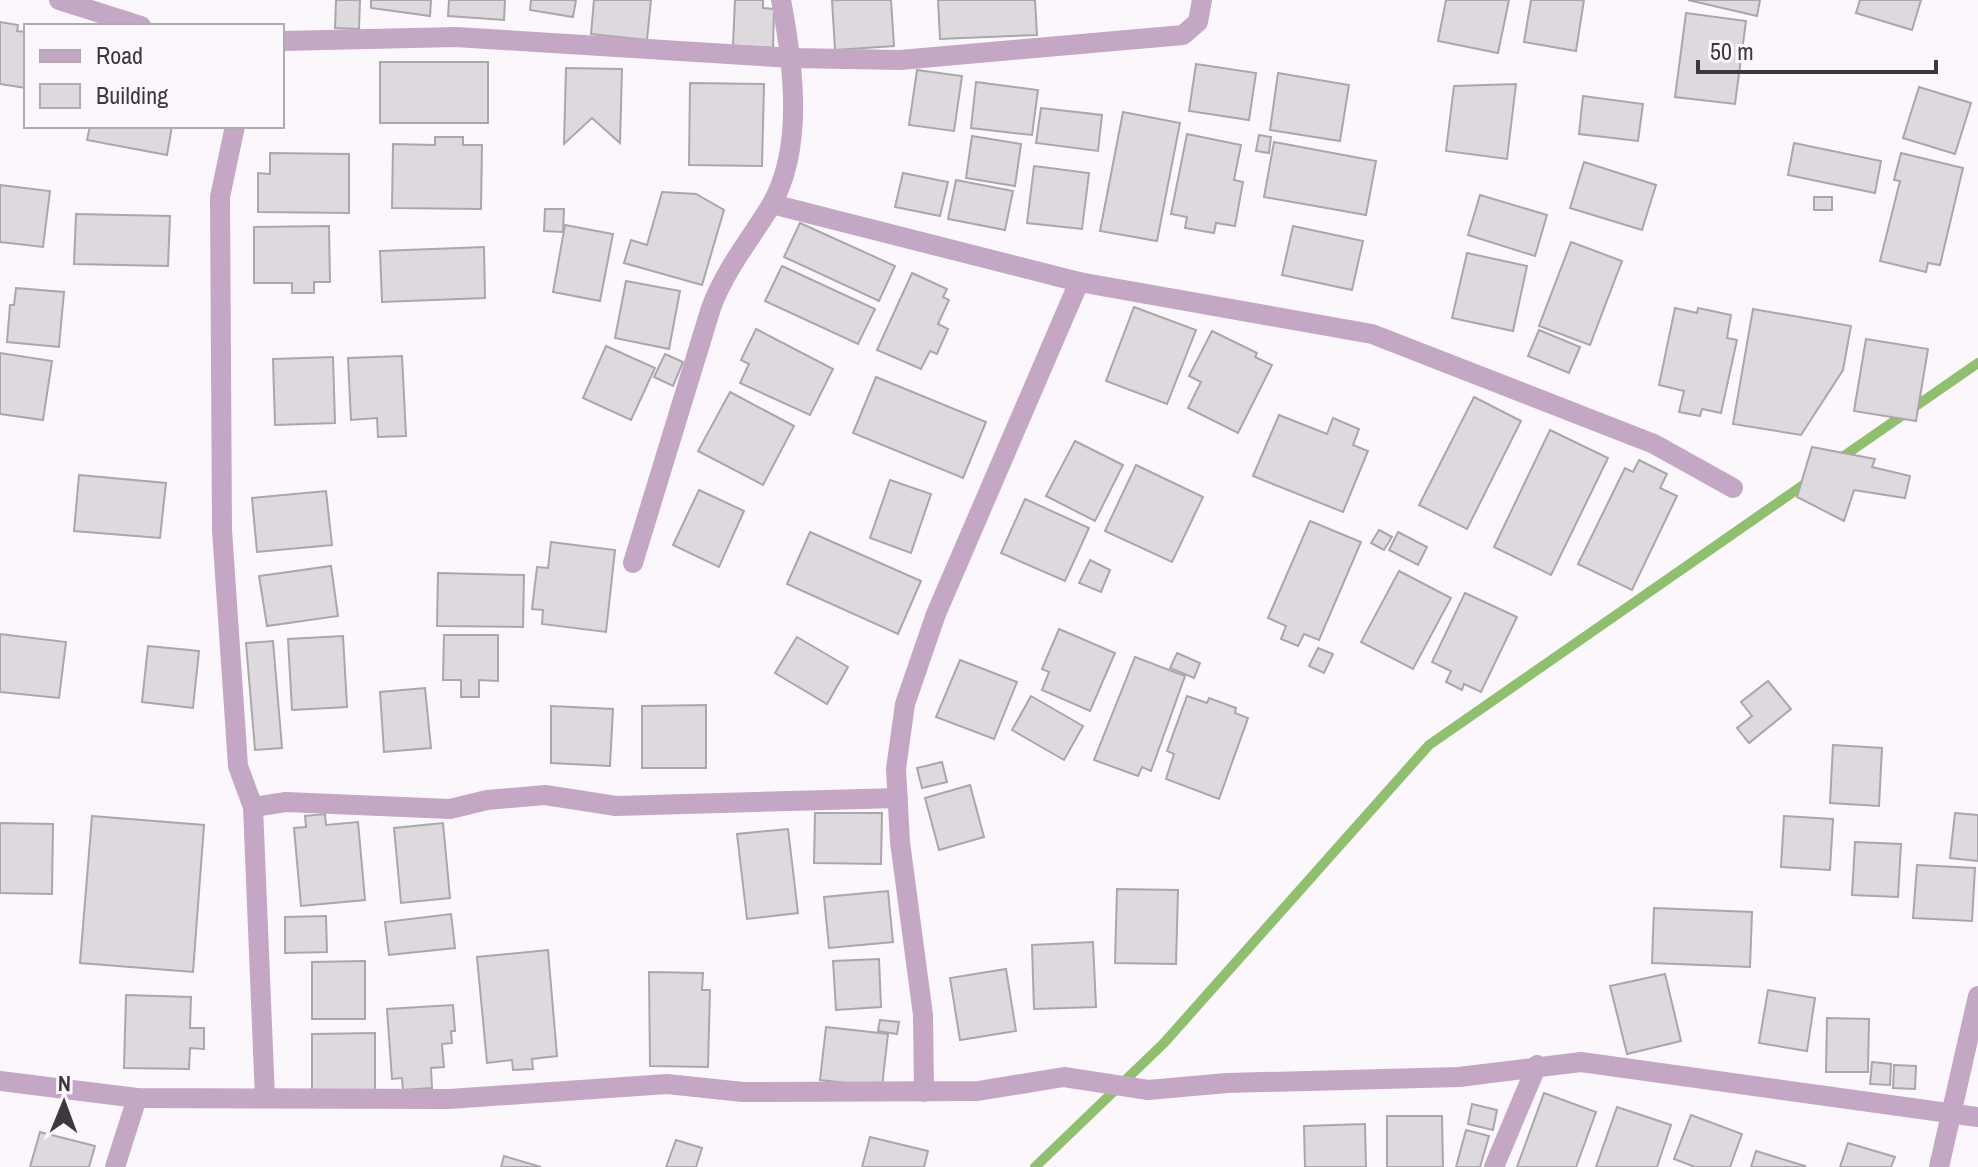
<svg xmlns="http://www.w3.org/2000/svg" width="1978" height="1167" font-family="'Archivo Narrow',sans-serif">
	<rect width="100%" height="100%" fill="#fcf7fc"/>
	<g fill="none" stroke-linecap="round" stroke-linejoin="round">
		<!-- stream -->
		<g stroke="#90c06f" stroke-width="10">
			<polyline points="1838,460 1978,363"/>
			<polyline points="1035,1167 1164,1043 1429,745 1809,481"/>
		</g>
	</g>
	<!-- building -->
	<g fill="#ded9de" stroke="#aaa6aa" stroke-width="2">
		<polygon points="336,0 360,0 359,29 335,28"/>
		<polygon points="371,0 431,0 430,16 371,8"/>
		<polygon points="449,0 505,0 504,20 448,16"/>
		<polygon points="531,0 576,0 573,17 530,10"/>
		<polygon points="594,0 651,0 647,40 591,34"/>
		<polygon points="735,0 763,0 763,8 774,9 773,48 733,46"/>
		<polygon points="832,0 891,0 894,46 835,50"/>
		<polygon points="938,0 1035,0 1037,35 940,39"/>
		<polygon points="1446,0 1509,0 1498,53 1438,41"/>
		<polygon points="1531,0 1584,0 1576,51 1524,42"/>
		<polygon points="1688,0 1760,0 1757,16"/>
		<polygon points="1860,0 1921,0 1912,30 1856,13"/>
		<polygon points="1686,13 1746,21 1735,104 1675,97"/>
		<polygon points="0,22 18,25 17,31 26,32 26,88 0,84"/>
		<rect x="380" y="62" width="108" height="61"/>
		<polygon points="1196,64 1256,73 1249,120 1189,111"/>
		<polygon points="566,68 622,69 620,143 592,118 564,144"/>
		<polygon points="917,70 962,76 954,131 909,125"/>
		<polygon points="1278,73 1349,85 1340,141 1270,130"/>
		<polygon points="976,82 1038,90 1032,135 971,128"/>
		<polygon points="690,83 764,84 762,166 689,165"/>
		<polygon points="1516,84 1507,159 1446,151 1454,86"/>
		<polygon points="1919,87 1971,103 1955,154 1903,138"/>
		<polygon points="1583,96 1643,104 1638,141 1579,134"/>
		<polygon points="1041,108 1102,115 1098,151 1036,143"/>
		<polygon points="1123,112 1180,123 1157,241 1100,231"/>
		<polygon points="90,126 172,126 167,155 87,140"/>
		<polygon points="1187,134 1241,145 1234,180 1243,182 1235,226 1216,223 1214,233 1185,228 1187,217 1171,214"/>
		<polygon points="1259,135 1271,137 1269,153 1256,151"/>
		<polygon points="972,136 1021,144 1015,186 966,178"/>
		<polygon points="435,137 463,137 463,145 482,145 481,209 392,208 393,144 435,145"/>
		<polygon points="1274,142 1376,161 1366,215 1264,197"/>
		<polygon points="1794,143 1881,161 1875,193 1788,175"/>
		<polygon points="270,153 349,154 349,213 258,212 258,173 270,174"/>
		<polygon points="1901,153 1963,168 1940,265 1928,263 1926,272 1880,261 1900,181 1894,180"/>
		<polygon points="1584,162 1656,185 1642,230 1570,208"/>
		<polygon points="1034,166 1089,173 1082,229 1027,223"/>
		<polygon points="903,173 948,182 940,216 895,207"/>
		<polygon points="956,180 1013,191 1005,230 948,219"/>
		<polygon points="0,185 50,191 43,247 0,242"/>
		<polygon points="662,192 696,194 724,210 702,285 624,263 631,240 647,245"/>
		<polygon points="1480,195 1547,215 1535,256 1468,235"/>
		<rect x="1814" y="197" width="18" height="13"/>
		<polygon points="545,209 564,209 563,232 544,231"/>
		<polygon points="76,214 170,216 168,266 74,264"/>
		<polygon points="800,223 895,266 879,301 784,257"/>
		<polygon points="565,225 613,234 600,301 553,292"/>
		<polygon points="329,226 330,282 314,282 314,293 292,293 292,283 254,283 254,227"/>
		<polygon points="1293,226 1363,241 1352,290 1282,275"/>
		<polygon points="1571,242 1622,261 1590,345 1539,326"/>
		<polygon points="484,247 485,298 382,302 380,251"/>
		<polygon points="1467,253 1527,266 1513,331 1452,318"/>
		<polygon points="782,266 875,309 858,344 765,301"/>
		<polygon points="912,273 947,289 943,297 949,300 938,324 948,329 937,354 930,351 921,369 877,350"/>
		<polygon points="626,281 680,291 669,349 615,338"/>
		<polygon points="16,288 64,292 59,347 7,342 10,305 14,305"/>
		<polygon points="1134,307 1196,330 1167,404 1106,381"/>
		<polygon points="1675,308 1697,313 1698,308 1731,315 1727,338 1737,340 1721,413 1702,409 1700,416 1679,412 1684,391 1659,385"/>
		<polygon points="1753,309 1851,326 1843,370 1801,435 1733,424"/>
		<polygon points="756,329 833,369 810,415 740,383 749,364 741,360"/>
		<polygon points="1539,330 1580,347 1569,373 1528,356"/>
		<polygon points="1212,331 1257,353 1255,357 1272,365 1238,433 1188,408 1201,382 1189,376"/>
		<polygon points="1866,339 1928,349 1916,421 1854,411"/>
		<polygon points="606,346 655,368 631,420 583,398"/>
		<polygon points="0,353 52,361 43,420 0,414"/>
		<polygon points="665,354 683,362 673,386 654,377"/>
		<polygon points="402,356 406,436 378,437 377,418 351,420 348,358"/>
		<polygon points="333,357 335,423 275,425 273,359"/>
		<polygon points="876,377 986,422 963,478 853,433"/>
		<polygon points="730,392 794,426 763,485 698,451"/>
		<polygon points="1474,397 1521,421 1467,529 1419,505"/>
		<polygon points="1279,415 1327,434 1333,418 1359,429 1353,445 1368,451 1343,512 1253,476"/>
		<polygon points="1550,430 1608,458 1551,575 1494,547"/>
		<polygon points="1075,441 1123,465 1095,521 1046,496"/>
		<polygon points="1812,447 1875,459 1872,467 1910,476 1905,498 1854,490 1844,521 1797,497"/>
		<polygon points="1639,460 1667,474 1660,488 1677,496 1632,590 1578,564 1625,468 1633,472"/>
		<polygon points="1136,465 1203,497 1172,562 1105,531"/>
		<polygon points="79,475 166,483 160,538 74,531"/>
		<polygon points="890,480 931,494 911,553 870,538"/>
		<polygon points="699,490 744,511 719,567 673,545"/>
		<polygon points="326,491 332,545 257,552 252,498"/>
		<polygon points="1025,499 1089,528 1065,581 1001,553"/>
		<polygon points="1310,521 1361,542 1319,640 1304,634 1298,646 1281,639 1286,626 1268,618"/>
		<polygon points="1379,530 1392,537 1384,550 1371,543"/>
		<polygon points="810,532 921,581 898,634 787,584"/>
		<polygon points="1398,532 1427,547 1418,565 1389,550"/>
		<polygon points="551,542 615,550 606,632 542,624 543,610 532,609 537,567 548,568"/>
		<polygon points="1090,560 1110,570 1101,592 1079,583"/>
		<polygon points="331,566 338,616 267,626 259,576"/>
		<polygon points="1399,571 1451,598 1413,669 1361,642"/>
		<polygon points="438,573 524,575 523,627 437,626"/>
		<polygon points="1465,593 1517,617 1481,692 1464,684 1462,690 1446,682 1451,671 1432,662"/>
		<polygon points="1059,629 1115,653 1090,711 1042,690 1049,672 1042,669"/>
		<polygon points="0,634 66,642 59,698 0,692"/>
		<polygon points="444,635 498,635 498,681 479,680 479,697 461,697 461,680 443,680"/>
		<polygon points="343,636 347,707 292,710 288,639"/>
		<polygon points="797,637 848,667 827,704 775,673"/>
		<polygon points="273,641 282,748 255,750 246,643"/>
		<polygon points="148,646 199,651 193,708 142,702"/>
		<polygon points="1318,648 1333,654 1324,673 1309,666"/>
		<polygon points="1177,653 1200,663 1194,678 1170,668"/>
		<polygon points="1135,657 1185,676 1151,771 1142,767 1138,776 1094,760"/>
		<polygon points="960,660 1017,682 994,739 936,717"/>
		<polygon points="1768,681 1791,709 1749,743 1737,728 1752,716 1741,702"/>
		<polygon points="425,688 431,748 384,752 380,692"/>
		<polygon points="1031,696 1083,726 1064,760 1012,730"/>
		<polygon points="1187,696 1207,703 1209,698 1236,708 1235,713 1248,718 1219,799 1166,779 1174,754 1167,751"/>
		<polygon points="706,705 706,768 642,768 642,706"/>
		<polygon points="551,706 613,709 610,766 551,763"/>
		<polygon points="1833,745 1882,748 1879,806 1830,803"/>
		<polygon points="942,762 947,782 922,788 917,768"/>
		<polygon points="970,785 984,837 939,850 925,798"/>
		<polygon points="815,813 882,813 881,864 814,863"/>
		<polygon points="1955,813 1978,815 1978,861 1950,858"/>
		<polygon points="325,814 326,825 358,822 365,900 301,906 294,828 306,827 305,816"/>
		<polygon points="92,816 204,825 193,972 80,963"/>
		<polygon points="1784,816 1833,819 1830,870 1781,867"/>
		<polygon points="0,823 53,824 52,894 0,893"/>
		<polygon points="443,823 450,898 401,903 394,828"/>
		<polygon points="788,829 798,913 747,919 737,834"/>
		<polygon points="1855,842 1901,844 1898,897 1852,895"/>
		<polygon points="1917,865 1975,868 1972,921 1913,918"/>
		<polygon points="1117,889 1178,890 1176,964 1115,963"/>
		<polygon points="888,891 893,942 829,948 824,897"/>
		<polygon points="1654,908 1752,912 1750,967 1652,963"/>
		<polygon points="451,914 455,948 389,955 385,922"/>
		<polygon points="326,916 327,952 285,953 285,917"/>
		<polygon points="1093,942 1096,1007 1034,1009 1032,945"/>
		<polygon points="548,950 557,1056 532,1059 533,1069 513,1070 512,1060 487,1063 477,957"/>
		<polygon points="879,959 881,1007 836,1010 833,961"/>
		<polygon points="365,961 365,1019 312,1019 312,962"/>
		<polygon points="1006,969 1016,1031 960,1040 950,978"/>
		<polygon points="649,972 703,973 702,990 710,990 708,1067 650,1066"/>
		<polygon points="1665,974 1681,1041 1627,1054 1610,986"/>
		<polygon points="1768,990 1815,998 1807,1051 1759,1043"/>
		<polygon points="126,995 191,997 190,1028 204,1028 204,1049 190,1048 189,1069 124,1068"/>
		<polygon points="453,1005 455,1031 451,1031 452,1043 442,1044 444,1067 431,1068 432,1088 403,1090 402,1078 392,1079 387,1009"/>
		<polygon points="1827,1018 1869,1019 1868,1072 1826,1072"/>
		<polygon points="880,1020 899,1022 897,1034 878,1031"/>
		<polygon points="826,1027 888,1034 882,1087 820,1080"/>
		<polygon points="375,1033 375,1091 312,1091 312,1034"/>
		<polygon points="1872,1062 1891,1064 1890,1085 1870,1084"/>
		<polygon points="1894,1065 1916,1066 1915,1089 1893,1088"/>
		<polygon points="1544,1093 1596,1112 1576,1167 1517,1167"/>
		<polygon points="1472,1104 1497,1110 1493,1130 1468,1124"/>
		<polygon points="1617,1107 1671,1125 1657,1167 1596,1167"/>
		<polygon points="1691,1115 1742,1134 1730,1167 1695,1167 1674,1159"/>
		<polygon points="1387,1116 1442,1116 1443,1167 1387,1167"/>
		<polygon points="1365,1124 1366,1167 1305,1167 1304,1126"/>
		<polygon points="1466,1130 1489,1136 1480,1167 1456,1167"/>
		<polygon points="40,1132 95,1146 89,1167 30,1167"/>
		<polygon points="870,1137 928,1151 924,1167 862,1167"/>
		<polygon points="676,1140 702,1148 696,1167 666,1167"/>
		<polygon points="1848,1143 1895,1157 1891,1167 1840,1167"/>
		<polygon points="1756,1151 1805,1166 1804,1167 1751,1167"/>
		<polygon points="504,1156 541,1167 501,1167"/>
	</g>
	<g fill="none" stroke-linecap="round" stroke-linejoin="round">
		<!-- minor -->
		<g stroke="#c4a6c5" stroke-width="20">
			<polyline points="59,0 141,26"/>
			<polyline points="282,41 456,37 792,58 900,60 1183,35 1198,22 1202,0"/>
			<polyline points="235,126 220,197 222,530 238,766 253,807 265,1098"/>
			<polyline points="772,204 1079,282 1372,334 1654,444 1733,488"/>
			<path d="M633,563L711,308C725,270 749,241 770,207C805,149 793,63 781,0"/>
			<polyline points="253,807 286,802 450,809 487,800 545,795 616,806 898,798"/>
			<polyline points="0,1081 137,1098 449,1099 667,1084 743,1092 978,1091 1064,1077 1148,1090 1227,1083 1459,1077 1581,1062 1978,1117"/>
			<polyline points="924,1092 923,1015 900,842 896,769 905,704 936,614 1079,282"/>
			<polyline points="115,1167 137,1098"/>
			<polyline points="1494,1167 1537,1065"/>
			<polyline points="1939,1167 1978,996"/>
		</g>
	</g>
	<!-- legend -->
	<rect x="24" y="24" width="260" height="104" fill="#fcf7fc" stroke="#afabaf" stroke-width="2"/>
	<rect x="40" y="50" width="40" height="12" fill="#c4a6c5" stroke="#afabaf" stroke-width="2"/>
	<text x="96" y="64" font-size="24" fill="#3b393b">Road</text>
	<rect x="40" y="84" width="40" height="24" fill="#ded9de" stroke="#afabaf" stroke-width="2"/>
	<text x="96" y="104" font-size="24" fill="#3b393b">Building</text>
	<!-- north arrow -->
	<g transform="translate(64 1103) rotate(1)" stroke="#fcf7fc" stroke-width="6" paint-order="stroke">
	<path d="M0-6L14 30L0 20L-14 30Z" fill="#3b393b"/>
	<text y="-12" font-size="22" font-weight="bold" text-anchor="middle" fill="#3b393b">N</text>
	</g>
	<!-- scale -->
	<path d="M1698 60v12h238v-12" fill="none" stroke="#3b393b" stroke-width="4"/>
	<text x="1710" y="60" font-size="24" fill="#3b393b" stroke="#fcf7fc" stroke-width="6" paint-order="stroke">50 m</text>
</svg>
